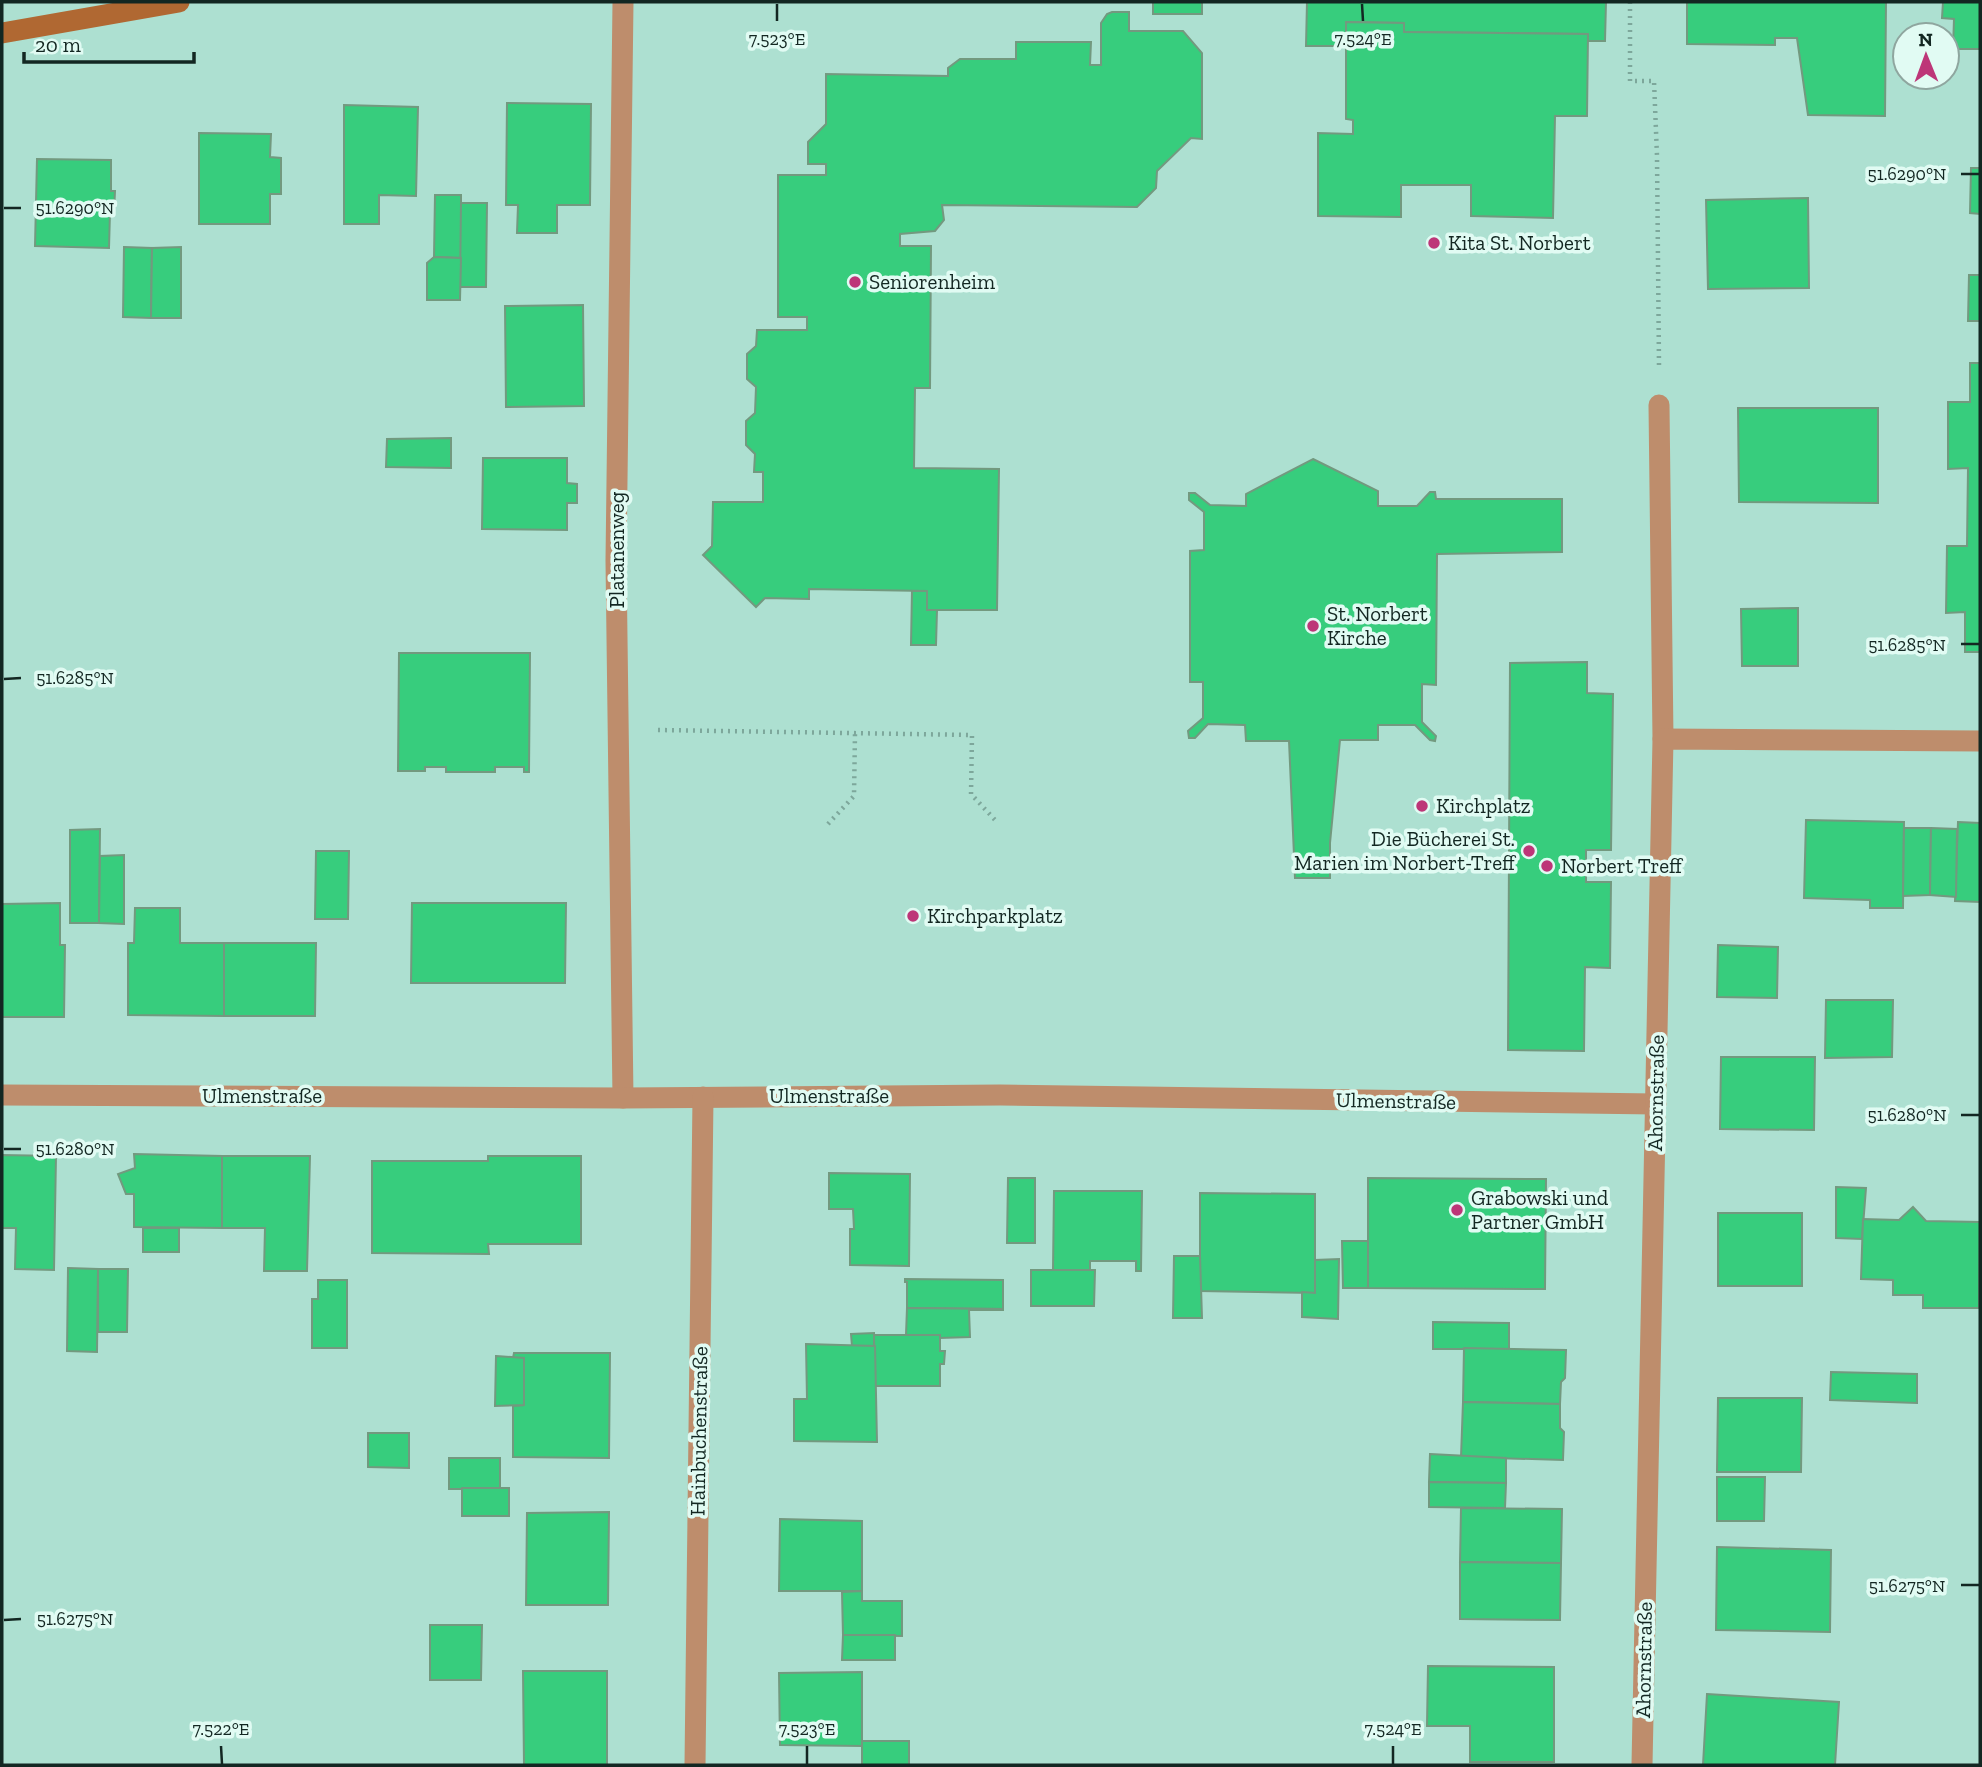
<svg xmlns="http://www.w3.org/2000/svg" width="1982" height="1767" font-family="'Zilla Slab',serif">
	<rect width="100%" height="100%" fill="#ade0d1"/>
	<!-- building -->
	<g fill="#37cd7d" stroke="#73997f" stroke-width="2">
		<rect x="1153" y="2" width="49" height="12"/>
		<polygon points="1307,2 1606,2 1605,41 1588,41 1588,34 1404,32 1404,23 1346,22 1346,46 1306,46"/>
		<polygon points="1687,2 1886,2 1885,116 1808,115 1797,38 1775,38 1775,45 1687,44"/>
		<polygon points="1943,2 1980,2 1980,49 1953,49 1954,19 1942,18"/>
		<polygon points="1112,12 1129,12 1129,31 1183,31 1202,53 1202,139 1191,138 1157,171 1156,188 1137,207 942,205 944,220 935,231 900,234 900,246 931,246 930,388 915,388 914,468 999,469 997,610 927,610 927,591 809,589 809,599 765,598 756,607 703,555 712,546 713,502 763,502 763,472 754,472 755,454 746,445 746,421 755,413 756,387 747,379 747,354 756,346 757,330 807,330 807,317 778,317 778,175 826,175 826,164 808,164 808,142 826,124 826,74 948,76 948,68 960,59 1016,59 1016,42 1091,42 1090,65 1101,65 1101,23 1107,14"/>
		<polygon points="1346,22 1404,23 1404,32 1588,34 1587,116 1555,116 1553,218 1471,216 1471,185 1401,185 1401,217 1318,216 1318,133 1353,134 1353,120 1346,119"/>
		<polygon points="507,103 591,104 590,205 557,205 557,233 517,233 518,205 506,205"/>
		<polygon points="344,105 418,107 416,196 379,195 379,224 344,224"/>
		<polygon points="199,133 271,134 270,157 281,158 281,194 270,194 270,224 199,224"/>
		<polygon points="37,159 111,160 111,191 115,191 114,212 110,212 109,248 35,246"/>
		<polygon points="1971,168 1980,168 1980,214 1970,213"/>
		<polygon points="435,195 461,195 461,258 434,257"/>
		<polygon points="1808,198 1809,288 1708,289 1706,200"/>
		<polygon points="461,203 487,203 486,287 460,287"/>
		<polygon points="124,247 152,248 151,318 123,317"/>
		<polygon points="181,247 181,318 151,318 152,248"/>
		<polygon points="434,257 461,258 460,300 427,300 427,263"/>
		<polygon points="1969,275 1980,275 1980,321 1968,321"/>
		<polygon points="583,305 584,406 506,407 505,306"/>
		<polygon points="1970,363 1980,363 1980,652 1965,652 1965,612 1946,613 1947,546 1967,546 1968,468 1948,469 1948,402 1970,402"/>
		<polygon points="1738,408 1878,408 1878,503 1739,502"/>
		<polygon points="451,438 451,468 386,467 387,439"/>
		<polygon points="483,458 567,458 567,483 577,484 577,503 567,503 567,530 482,529"/>
		<polygon points="1313,459 1378,491 1378,506 1417,506 1430,492 1435,492 1436,499 1562,499 1562,552 1437,554 1436,685 1422,684 1422,722 1436,736 1435,741 1430,740 1415,725 1378,725 1378,740 1340,740 1330,843 1330,878 1295,878 1289,741 1246,741 1245,725 1208,724 1195,738 1189,738 1188,731 1203,718 1203,682 1190,682 1190,551 1204,550 1204,512 1189,500 1189,493 1195,493 1210,505 1246,506 1246,494"/>
		<polygon points="912,591 927,591 927,610 937,610 936,645 911,645"/>
		<polygon points="1798,608 1798,666 1742,666 1741,609"/>
		<polygon points="399,653 530,653 529,772 524,772 524,767 495,767 495,772 446,772 446,767 425,767 425,771 398,771"/>
		<polygon points="1587,662 1587,693 1613,694 1611,850 1586,850 1586,882 1611,882 1610,968 1585,967 1584,1051 1508,1050 1510,663"/>
		<polygon points="1806,820 1904,822 1903,908 1870,908 1870,900 1804,898"/>
		<polygon points="1958,822 1980,823 1980,902 1955,901"/>
		<polygon points="1904,828 1931,828 1930,895 1903,896"/>
		<polygon points="1931,828 1957,829 1956,897 1930,895"/>
		<polygon points="100,829 99,923 70,923 70,830"/>
		<polygon points="316,851 349,851 348,919 315,919"/>
		<polygon points="124,855 124,924 99,923 100,856"/>
		<polygon points="60,903 60,945 65,945 64,1017 2,1017 2,904"/>
		<polygon points="412,903 566,903 565,983 411,983"/>
		<polygon points="135,908 180,908 180,943 224,943 224,1016 128,1015 128,943 134,943"/>
		<polygon points="224,943 316,943 315,1016 224,1016"/>
		<polygon points="1718,945 1778,947 1777,998 1717,997"/>
		<polygon points="1826,1000 1893,1000 1892,1057 1825,1058"/>
		<polygon points="1721,1057 1815,1057 1814,1130 1720,1129"/>
		<polygon points="134,1154 222,1156 222,1228 134,1227 134,1194 126,1194 118,1174 135,1168"/>
		<polygon points="2,1155 56,1156 54,1270 15,1269 16,1228 2,1228"/>
		<polygon points="222,1156 310,1156 307,1271 264,1271 265,1228 222,1228"/>
		<polygon points="488,1156 581,1156 581,1244 488,1244 489,1254 372,1253 372,1161 488,1161"/>
		<polygon points="829,1173 910,1174 909,1266 850,1265 850,1229 854,1229 853,1209 829,1209"/>
		<polygon points="1008,1178 1035,1178 1035,1243 1007,1243"/>
		<polygon points="1368,1178 1546,1179 1545,1289 1368,1288"/>
		<polygon points="1836,1187 1866,1188 1862,1239 1836,1238"/>
		<polygon points="1054,1191 1142,1191 1141,1271 1136,1271 1136,1261 1090,1261 1090,1270 1053,1270"/>
		<polygon points="1200,1193 1315,1194 1315,1293 1200,1291"/>
		<polygon points="1913,1207 1926,1221 1980,1222 1979,1308 1923,1308 1923,1295 1893,1295 1893,1280 1861,1279 1863,1219 1899,1220"/>
		<rect x="1718" y="1213" width="84" height="73"/>
		<rect x="143" y="1228" width="36" height="24"/>
		<polygon points="1342,1241 1368,1241 1368,1288 1343,1288"/>
		<polygon points="1174,1256 1200,1256 1202,1318 1173,1318"/>
		<polygon points="1339,1259 1338,1319 1302,1317 1302,1292 1315,1293 1315,1260"/>
		<polygon points="68,1268 98,1269 97,1352 67,1351"/>
		<polygon points="98,1269 128,1269 127,1332 98,1332"/>
		<polygon points="1031,1270 1095,1270 1094,1306 1031,1306"/>
		<polygon points="905,1279 1003,1280 1003,1309 907,1308 907,1282 905,1282"/>
		<polygon points="318,1280 347,1280 347,1348 312,1348 312,1299 318,1299"/>
		<polygon points="907,1308 1003,1309 1003,1310 969,1310 970,1337 940,1338 940,1335 904,1336 906,1335"/>
		<polygon points="1433,1322 1509,1323 1509,1349 1433,1349"/>
		<polygon points="874,1333 874,1346 852,1346 851,1334"/>
		<polygon points="874,1335 940,1335 940,1351 945,1351 944,1364 940,1364 940,1386 875,1386"/>
		<polygon points="806,1344 875,1346 877,1442 794,1441 794,1399 807,1399"/>
		<polygon points="1464,1348 1566,1350 1565,1378 1561,1382 1560,1404 1463,1402"/>
		<polygon points="514,1353 610,1353 609,1458 513,1457 513,1406 524,1405 524,1358 513,1358"/>
		<polygon points="496,1356 524,1358 524,1405 495,1406"/>
		<polygon points="1831,1372 1917,1374 1917,1403 1830,1400"/>
		<polygon points="1718,1398 1802,1398 1801,1472 1717,1472"/>
		<polygon points="1463,1402 1560,1404 1560,1428 1564,1432 1563,1460 1461,1457"/>
		<polygon points="368,1433 409,1433 409,1468 368,1467"/>
		<polygon points="1430,1454 1506,1458 1506,1483 1429,1482"/>
		<rect x="449" y="1458" width="51" height="31"/>
		<polygon points="1717,1477 1765,1477 1764,1521 1717,1521"/>
		<polygon points="1429,1482 1506,1483 1505,1508 1429,1507"/>
		<rect x="462" y="1488" width="47" height="28"/>
		<polygon points="1461,1508 1562,1509 1561,1563 1460,1562"/>
		<polygon points="609,1512 608,1605 526,1605 527,1513"/>
		<polygon points="780,1519 862,1521 862,1591 779,1591"/>
		<polygon points="1717,1547 1831,1550 1830,1632 1716,1630"/>
		<polygon points="1460,1562 1561,1563 1560,1620 1460,1619"/>
		<polygon points="862,1591 862,1601 902,1601 902,1636 843,1635 842,1592"/>
		<polygon points="430,1625 482,1625 481,1680 430,1680"/>
		<polygon points="843,1635 895,1635 895,1660 842,1660"/>
		<polygon points="1428,1666 1554,1667 1554,1762 1470,1762 1470,1726 1427,1726"/>
		<polygon points="523,1671 607,1671 607,1765 524,1765"/>
		<polygon points="862,1672 862,1746 780,1745 779,1673"/>
		<polygon points="1707,1694 1839,1702 1835,1765 1703,1765"/>
		<rect x="862" y="1741" width="47" height="24"/>
	</g>
	<g fill="none" stroke-linecap="round" stroke-linejoin="round">
		<!-- path -->
		<g stroke="#7da79b" stroke-width="4.5" stroke-dasharray="2 5" stroke-linecap="butt">
			<polyline points="1630,2 1630,81 1654,81 1657,156 1659,366"/>
			<polyline points="658,730 972,735 971,794 996,821"/>
			<polyline points="828,824 854,796 855,733"/>
		</g>
		<!-- lane -->
		<g stroke="#be8d6c" stroke-width="21">
			<polyline points="1659,405 1663,739"/>
			<polyline points="623,1098 616,561 623,2"/>
		</g>
		<!-- street -->
		<g stroke="#be8d6c" stroke-width="21">
			<polyline points="2,1095 623,1098 1000,1095 1656,1104"/>
			<polyline points="695,1765 703,1097"/>
			<polyline points="1642,1765 1663,739 1980,741"/>
		</g>
		<!-- secondary -->
		<polyline stroke="#b06832" stroke-width="21" points="2,33 179,2"/>
	</g>
	<!-- ticks -->
	<path fill="none" stroke="#132722" stroke-width="2.5" d="M777,4V21M1362,4L1363,21M1961,174H1979M4,208H21M1961,644H1979M4,679L21,678M1961,1115H1979M4,1149H21M1961,1585H1979M4,1620L21,1619M221,1746L222,1764M807,1746V1764M1393,1746V1764"/>
	<!-- markers -->
	<g fill="#bd3678" stroke="#e1fbf3" stroke-width="2.5">
		<circle cx="1434" cy="243" r="7"/>
		<circle cx="855" cy="282" r="7"/>
		<circle cx="1313" cy="626" r="7"/>
		<circle cx="1422" cy="806" r="7"/>
		<circle cx="1529" cy="851" r="7"/>
		<circle cx="1547" cy="866" r="7"/>
		<circle cx="913" cy="916" r="7"/>
		<circle cx="1457" cy="1210" r="7"/>
	</g>
	<g text-anchor="middle" stroke-width="7" stroke-linejoin="round" paint-order="stroke">
		<!-- poi labels -->
		<g font-size="21" fill="#132722" stroke="#e1fbf3" text-anchor="start">
			<text x="1448" y="250">Kita St. Norbert</text>
			<text x="869" y="289">Seniorenheim</text>
			<text x="1327" y="621">St. Norbert<tspan x="1327" dy="24">Kirche</tspan></text>
			<text x="1436" y="813">Kirchplatz</text>
			<text x="1515" y="846" text-anchor="end">Die Bücherei St.<tspan x="1515" dy="24">Marien im Norbert-Treff</tspan></text>
			<text x="1561" y="873">Norbert Treff</text>
			<text x="927" y="923">Kirchparkplatz</text>
			<text x="1471" y="1205">Grabowski und<tspan x="1471" dy="24">Partner GmbH</tspan></text>
		</g>
		<!-- street labels -->
		<g font-size="21" fill="#132722" stroke="#e1fbf3">
			<text transform="translate(617 550) rotate(-90)" y="7">Platanenweg</text>
			<text transform="translate(1656 1093) rotate(-89)" y="7">Ahornstraße</text>
			<text x="262" y="1103">Ulmenstraße</text>
			<text x="829" y="1103">Ulmenstraße</text>
			<text transform="translate(1396 1101) rotate(1)" y="7">Ulmenstraße</text>
			<text transform="translate(699 1431) rotate(-89)" y="7">Hainbuchenstraße</text>
			<text transform="translate(1644 1660) rotate(-89)" y="7">Ahornstraße</text>
		</g>
	</g>
	<g font-size="18" text-anchor="middle" fill="#132722" stroke="#e1fbf3" stroke-width="7" stroke-linejoin="round" paint-order="stroke">
		<text x="777" y="45">7.523°E</text>
		<text x="1363" y="45">7.524°E</text>
		<text x="1907" y="180">51.6290°N</text>
		<text x="75" y="214">51.6290°N</text>
		<text x="1907" y="651">51.6285°N</text>
		<text x="75" y="684">51.6285°N</text>
		<text x="1907" y="1121">51.6280°N</text>
		<text x="75" y="1155">51.6280°N</text>
		<text x="1907" y="1592">51.6275°N</text>
		<text x="75" y="1625">51.6275°N</text>
		<text x="221" y="1735">7.522°E</text>
		<text x="807" y="1735">7.523°E</text>
		<text x="1393" y="1735">7.524°E</text>
	</g>
	<!-- border -->
	<rect width="1982" height="1767" fill="none" stroke="#132722" stroke-width="7"/>
	<!-- north arrow -->
	<g transform="translate(1926 56) rotate(359)"><circle r="33" fill="#e1fbf3" stroke="#8fa69f" stroke-width="2"/>
	<path d="M0-5L12 26L0 18L-12 26Z" fill="#bd3678"/>
	<text y="-10" font-size="19" font-weight="bold" text-anchor="middle" fill="#132722">N</text>
	</g>
	<!-- scale -->
	<path d="M24 52v10h170v-10" fill="none" stroke="#132722" stroke-width="3.5"/>
	<text x="35" y="52" font-size="21" fill="#132722" stroke="#e1fbf3" stroke-width="5" paint-order="stroke">20 m</text>
</svg>
